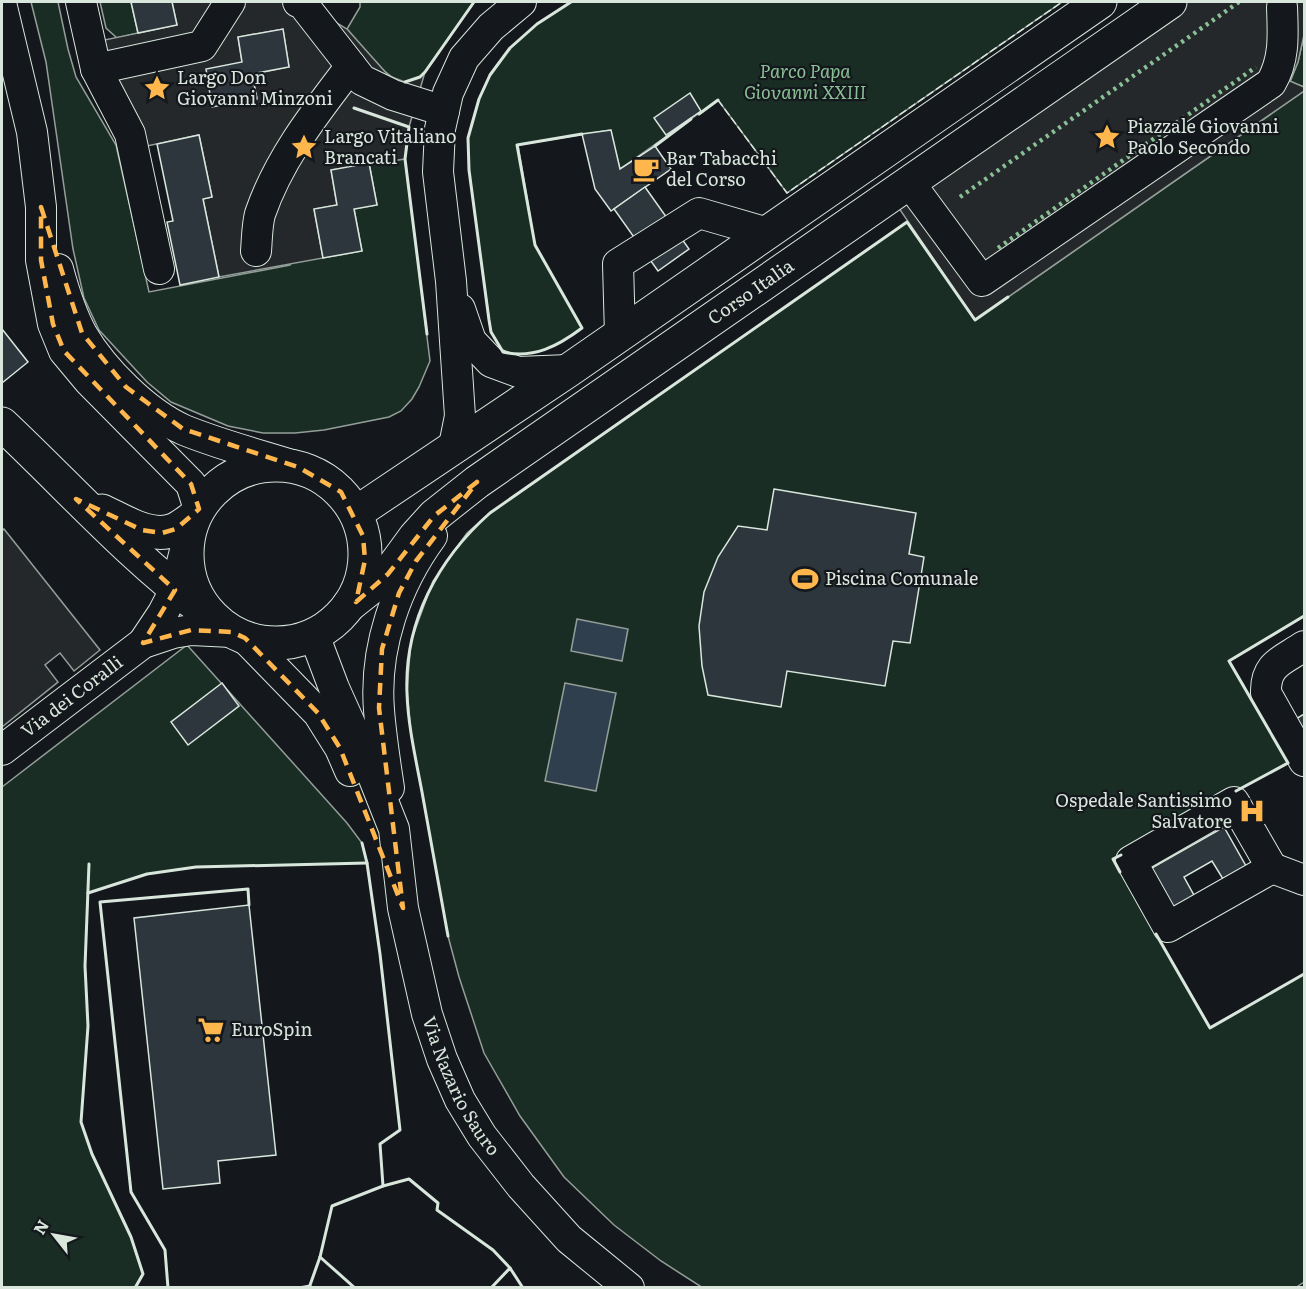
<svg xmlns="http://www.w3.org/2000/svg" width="1306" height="1289" font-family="Literata,serif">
	<rect width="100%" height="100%" fill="#14181c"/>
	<!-- green -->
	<g fill="#1a2d24" stroke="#939e99" stroke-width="1.5">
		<polygon points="31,2 58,2 68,49 76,77 116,145 149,292 290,265 314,209 323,258 362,251 354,209 377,205 369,163 409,127 405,160 430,361 419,387 412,399 401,411 389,417 324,430 295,433 263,433 228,426 171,402 147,382 99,330 84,298 73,249 46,62"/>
		<polygon points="100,2 131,2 138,33 117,38 106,28"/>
		<path d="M360,2H474L425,72C421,76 412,82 405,82C387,82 359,42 347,29L360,7Z"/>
		<path d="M571,2H1062L787,193L718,100L620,169L610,130L518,145L535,245L582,328C558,346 534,359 503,352L491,332L469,170L468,138L479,99L490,75L510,48L537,24Z"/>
		<polygon points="1304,35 1304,87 1290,82 1298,62"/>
		<polygon points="1304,91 1304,616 1229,661 1288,763 1113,859 1210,1027 1304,974 1304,1282 1295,1288 703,1288 661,1261 614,1225 564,1177 520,1116 484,1053 459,977 448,936 411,733 407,692 409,665 411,641 433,581 467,533 490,513 907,222 975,320"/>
		<polygon points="187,645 347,823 362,843 367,863 196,867 147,874 88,893 85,966 88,1026 81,1122 92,1155 131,1237 143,1274 135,1287 2,1288 2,787"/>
	</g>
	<!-- parking -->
	<g fill="#24282b" stroke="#939e99" stroke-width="1.5" fill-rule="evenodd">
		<path d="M172,2H302L347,29L389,76L405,82L420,77L425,72L409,127L405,159L331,170L337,205L314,209L323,258L219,277L203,199L212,197L199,135L133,149L90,43L177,25ZM283,29L289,67L252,74L257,98L242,62L238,37Z"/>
		<polygon points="1170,2 1304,2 1304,35 1298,62 1290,81 1304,87 1304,91 975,320 890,195"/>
		<polygon points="4,529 100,650 74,671 60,653 45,665 58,682 2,727 2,531"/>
	</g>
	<!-- water -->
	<g fill="#2f3f4d" stroke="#939e99" stroke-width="1.5">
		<polygon points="577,619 628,629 622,661 571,651"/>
		<polygon points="565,683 616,693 596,791 545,781"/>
	</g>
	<!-- building -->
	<g fill="#2c363c" stroke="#d8e6dc" stroke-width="1.5">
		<polygon points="131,2 172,2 177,25 138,33"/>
		<polygon points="283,29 289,67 252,74 257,99 212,107 206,69 242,62 238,37"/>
		<polygon points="690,93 701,111 666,135 654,118"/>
		<polygon points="611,130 620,169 655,146 671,169 611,211 595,189 582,134"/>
		<polygon points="199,135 212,197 203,199 219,277 180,285 167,222 173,221 157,144"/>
		<polygon points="369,163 377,205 354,209 362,251 323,258 314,209 337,205 331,170"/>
		<polygon points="645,187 689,249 658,271 614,209"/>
		<polygon points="2,329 28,362 2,383"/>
		<polygon points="774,489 916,513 909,554 924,557 910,643 893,641 885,686 787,671 781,707 708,695 702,666 699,626 704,592 718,557 738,526 767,530"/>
		<polygon points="222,683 239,706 188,745 171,722"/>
		<polygon points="1304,714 1304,738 1294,720"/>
		<polygon points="1224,827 1246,866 1223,879 1212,861 1184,877 1195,897 1173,910 1150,869"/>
		<polygon points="249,905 276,1155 218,1161 220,1183 163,1189 134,918"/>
	</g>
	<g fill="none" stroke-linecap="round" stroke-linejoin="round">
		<!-- minor casing -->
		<g stroke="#d8e6dc" stroke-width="32">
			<g id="minor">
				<polyline points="81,2 96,69 130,134 159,269"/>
				<polyline points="298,2 302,3 362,80 393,95 444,111"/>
				<polyline points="2,7 32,132 41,207 41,260 53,324 64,351 89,381 191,484 199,509"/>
				<polyline points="96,69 202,46 230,2"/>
				<path d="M909,182L982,281L1271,83C1285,59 1283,34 1282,7"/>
				<path d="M256,251C257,239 257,225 260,214C279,158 316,112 351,66"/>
				<path d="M58,269C64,291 71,314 82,334C103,370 146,413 184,430C221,445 260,455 298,467"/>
				<polyline points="460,309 471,341 491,362 518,372 569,370"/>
				<polyline points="620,335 618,264 699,213 768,233"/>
				<polyline points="454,446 460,416 451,281 438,172 440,129 448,93 464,58 491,27 521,2"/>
				<path id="s1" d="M314,635L334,688L369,766L394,829L403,908L427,1014L442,1059L460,1100L482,1136L521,1186L569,1239L629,1288"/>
				<polyline points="245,638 318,713 340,748 350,771"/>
				<polyline points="143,643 163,613 175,590 188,539"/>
				<path d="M1304,646C1282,661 1265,664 1266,693L1304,761"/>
				<path id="s2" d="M2,750L143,643L173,633L191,630L232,632"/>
				<path d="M389,788C385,762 381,736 379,710C374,648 396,585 432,536"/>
				<polygon points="1234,802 1272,868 1168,927 1131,861"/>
				<polyline points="1272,868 1304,880"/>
			</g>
		</g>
		<!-- major casing -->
		<g stroke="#d8e6dc" stroke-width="35">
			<g id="major">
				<path d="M2,424C69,487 130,556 204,611"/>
				<circle cx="276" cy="554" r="89"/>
				<path d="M102,511C124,521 150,539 174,530C181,527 188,521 194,517"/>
				<polyline points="356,513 569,370 1100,2"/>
				<path id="s3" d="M349,605L388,574L415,537L434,516L477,482L1170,2"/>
			</g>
		</g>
		<!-- minor -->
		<use href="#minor" stroke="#14181c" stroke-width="30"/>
		<!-- major -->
		<use href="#major" stroke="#14181c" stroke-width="33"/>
		<!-- hedge -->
		<g stroke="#8ac095" stroke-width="4.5" stroke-dasharray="3 4.5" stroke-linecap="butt">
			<polyline points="960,197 1239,2"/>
			<polyline points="998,248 1256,67"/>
		</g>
		<!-- fence -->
		<polyline stroke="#d8e6dc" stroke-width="1.5" stroke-dasharray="8 3" stroke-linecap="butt" points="718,100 787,193 1062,2"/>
		<!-- wall -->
		<g stroke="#d8e6dc" stroke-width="3">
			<path d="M571,2L537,24L510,48L490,75L479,99L468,138L469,170L489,320L491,332L503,352C534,359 558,346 582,328L535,245L517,145L582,134"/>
			<polyline points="405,82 420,77 425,72 474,2"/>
			<polyline points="354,108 409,127 405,159 427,334"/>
			<polyline points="699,114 718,100"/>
			<polyline points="655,146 691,119"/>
			<polyline points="1236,791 1288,763 1229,661 1304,616"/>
			<polyline points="362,843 367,863 380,954 400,1130 380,1144 383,1186"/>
			<polyline points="89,864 85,966 88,1026 81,1122 92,1154 131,1237 143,1274 135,1288"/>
			<polyline points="1120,872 1113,859 1121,855"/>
			<polyline points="88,893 147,874 196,867 367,863"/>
			<polyline points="1156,934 1210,1028 1304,974"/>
			<path d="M448,936C439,888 431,840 422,792C416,760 408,726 407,693C404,622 438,559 490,513L907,222L975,320L1008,297"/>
			<polyline points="320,1257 355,1288"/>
			<polyline points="168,1288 165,1250 131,1192 100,902 248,889 249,905"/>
			<polyline points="299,1288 310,1286"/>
			<polyline points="309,1288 320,1257 332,1206 383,1186 409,1179 438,1203 437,1210 493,1250 510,1268"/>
			<polyline points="491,1288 510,1268 523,1288"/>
		</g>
	</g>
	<!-- marked area -->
	<path fill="none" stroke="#ffb74d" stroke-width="4.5" stroke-dasharray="12 8" stroke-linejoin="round" d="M41,207L82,333L126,387L183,429L298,467L341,492L363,536L365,560L356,602L388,574L434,516L477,482L416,561L399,593L382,649L379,708L403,908L340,748L318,713L245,638L232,632L191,630L143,643L175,590L76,499L142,530L162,533L176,529L199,509L191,484L64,351L53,324L41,260Z"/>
	<!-- icons -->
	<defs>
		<g id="sight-bare" transform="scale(2.07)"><path d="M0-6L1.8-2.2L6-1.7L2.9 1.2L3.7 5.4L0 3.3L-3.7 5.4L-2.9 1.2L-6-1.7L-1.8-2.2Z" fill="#ffb74d" stroke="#14181c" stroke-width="2.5" paint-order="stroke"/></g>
		<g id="cafe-bare" transform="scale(2.07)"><path d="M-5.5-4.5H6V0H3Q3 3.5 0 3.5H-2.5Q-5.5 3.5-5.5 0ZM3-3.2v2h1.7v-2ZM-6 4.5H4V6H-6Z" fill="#ffb74d" stroke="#14181c" stroke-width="2.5" paint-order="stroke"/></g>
		<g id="stadium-bare" transform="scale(2.07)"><path d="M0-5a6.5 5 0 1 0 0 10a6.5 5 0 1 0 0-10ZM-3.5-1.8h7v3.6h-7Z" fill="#ffb74d" stroke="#14181c" stroke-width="2.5" paint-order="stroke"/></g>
		<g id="hospital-bare" transform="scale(2.07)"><path d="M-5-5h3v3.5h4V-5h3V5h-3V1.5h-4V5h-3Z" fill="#ffb74d" stroke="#14181c" stroke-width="2.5" paint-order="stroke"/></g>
		<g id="supermarket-bare" transform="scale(2.07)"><path d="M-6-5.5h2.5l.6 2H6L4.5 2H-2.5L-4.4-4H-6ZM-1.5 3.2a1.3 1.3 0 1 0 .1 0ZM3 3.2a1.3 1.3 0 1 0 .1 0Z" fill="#ffb74d" stroke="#14181c" stroke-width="2.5" paint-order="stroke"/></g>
	</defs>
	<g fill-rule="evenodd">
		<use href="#sight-bare" x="157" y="88"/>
		<use href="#sight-bare" x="1107" y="137"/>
		<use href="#sight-bare" x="304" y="147"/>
		<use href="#cafe-bare" x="646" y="169"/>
		<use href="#stadium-bare" x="805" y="579"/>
		<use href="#hospital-bare" x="1252" y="811"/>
		<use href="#supermarket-bare" x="211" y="1030"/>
	</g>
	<g text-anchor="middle" stroke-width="4.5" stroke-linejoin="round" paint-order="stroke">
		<!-- park labels -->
		<g font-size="18" font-style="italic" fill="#8ac095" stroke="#14181c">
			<text x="805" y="78">Parco Papa<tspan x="805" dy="21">Giovanni XXIII</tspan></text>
		</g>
		<!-- poi labels -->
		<g font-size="18" fill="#d8e6dc" stroke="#14181c" text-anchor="start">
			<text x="177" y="84">Largo Don<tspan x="177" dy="21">Giovanni Minzoni</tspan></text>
			<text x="1127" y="133">Piazzale Giovanni<tspan x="1127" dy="21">Paolo Secondo</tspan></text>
			<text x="324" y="143">Largo Vitaliano<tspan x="324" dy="21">Brancati</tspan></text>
			<text x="666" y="165">Bar Tabacchi<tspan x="666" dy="21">del Corso</tspan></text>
			<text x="825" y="585">Piscina Comunale</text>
			<text x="1232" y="807" text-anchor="end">Ospedale Santissimo<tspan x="1232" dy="21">Salvatore</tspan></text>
			<text x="231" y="1036">EuroSpin</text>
		</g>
		<!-- street labels -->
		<g font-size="18" fill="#d8e6dc" stroke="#14181c">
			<text dy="6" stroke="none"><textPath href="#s3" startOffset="512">Corso Italia</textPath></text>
			<text dy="6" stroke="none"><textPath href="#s2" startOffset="88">Via dei Coralli</textPath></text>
			<text dy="6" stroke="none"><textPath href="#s1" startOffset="478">Via Nazario Sauro</textPath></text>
		</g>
	</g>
	<!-- border -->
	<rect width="1306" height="1289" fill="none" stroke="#d8e6dc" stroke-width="6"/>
	<!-- north arrow -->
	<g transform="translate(54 1235) rotate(301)" stroke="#14181c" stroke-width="4.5" paint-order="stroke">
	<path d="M0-4.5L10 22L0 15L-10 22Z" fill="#d8e6dc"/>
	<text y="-9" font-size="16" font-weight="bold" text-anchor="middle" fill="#d8e6dc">N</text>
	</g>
</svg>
